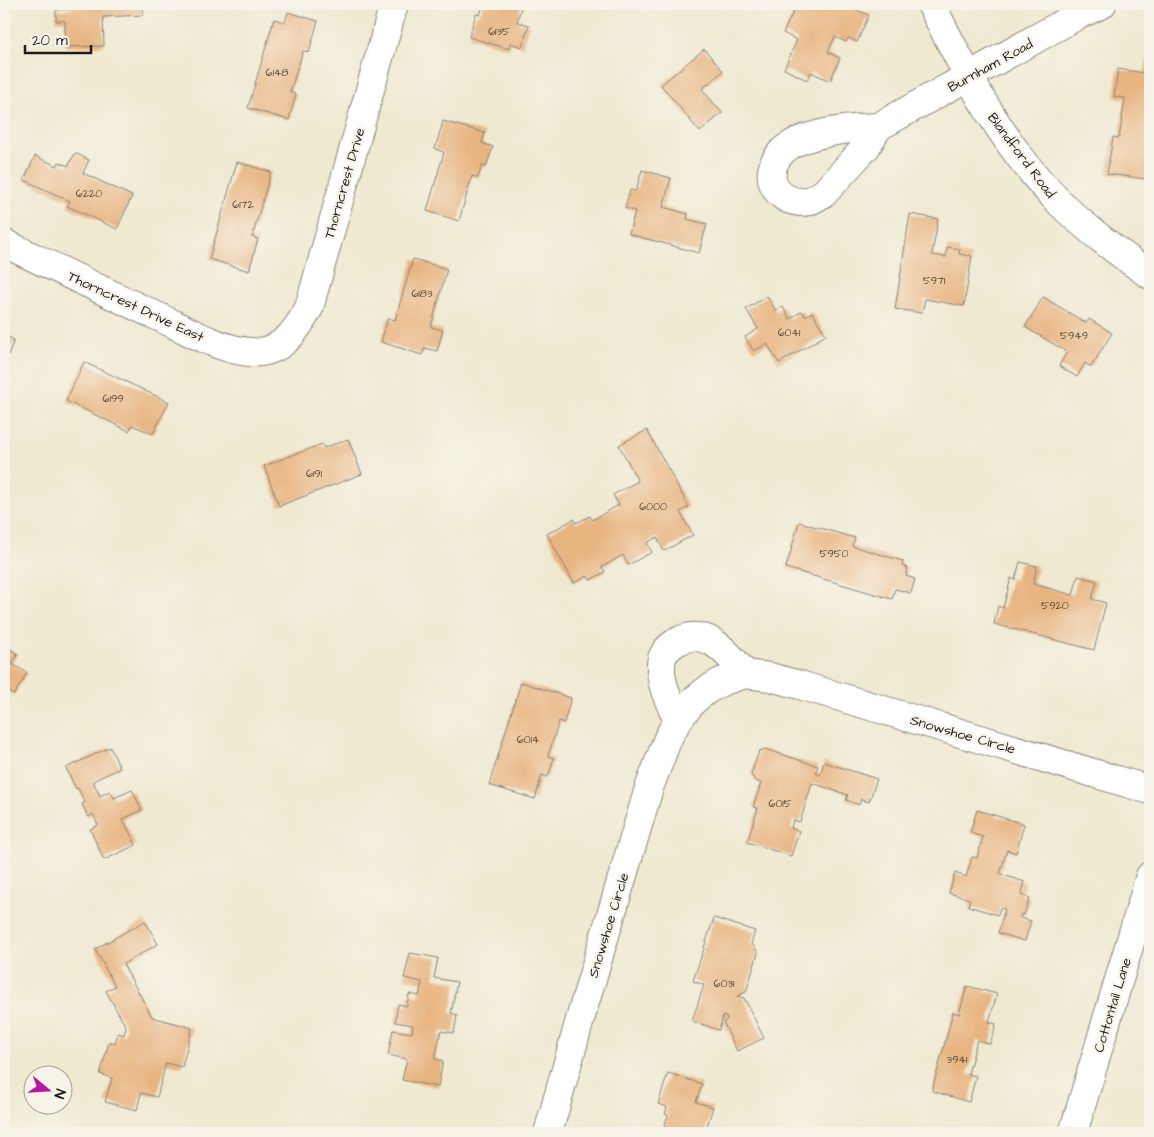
<svg xmlns="http://www.w3.org/2000/svg" width="1154" height="1137" font-family="'Architects Daughter',sans-serif">
	<rect width="100%" height="100%" fill="#f7f3e8"/>
	<filter id="ink" filterUnits="userSpaceOnUse"><feTurbulence type="fractalNoise" baseFrequency=".02" numOctaves="2"/><feDisplacementMap in="SourceGraphic" scale="10" xChannelSelector="R" yChannelSelector="G"/><feConvolveMatrix kernelMatrix="1 2 1 2 8 2 1 2 1" color-interpolation-filters="sRGB"/></filter>
	<filter id="wash" filterUnits="userSpaceOnUse"><feTurbulence type="fractalNoise" baseFrequency=".0096" numOctaves="4" result="noise"/><feDisplacementMap in="SourceGraphic" scale="20" xChannelSelector="R" yChannelSelector="G"/><feGaussianBlur stdDeviation="1.12" result="paint"/><feColorMatrix in="noise" values="0 0 0 0 0 0 0 0 0 0 0 0 0 0 0 0 0 1.4 0 .05"/><feComposite in="paint" operator="in"/></filter>
	<g filter="url(#wash)">
		<rect width="100%" height="100%" fill="#efe9d0"/>
		<g id="blocks">
			<!-- building -->
			<g fill="#e8b480">
				<polygon points="72,4 143,4 143,15 103,17 104,46 65,47 65,21 56,21 56,10 72,9"/>
				<polygon points="483,4 522,4 517,22 529,25 522,47 510,43 509,49 469,37 476,14 480,15"/>
				<polygon points="797,4 811,10 813,4 843,4 869,15 857,42 848,38 846,42 835,37 828,52 840,58 830,81 811,72 807,80 784,69 797,40 783,33"/>
				<polygon points="288,12 318,21 309,52 303,51 290,92 296,94 289,120 248,108 274,19 285,22"/>
				<polygon points="704,49 723,71 702,89 722,113 700,132 661,85"/>
				<polygon points="1147,60 1150,60 1150,151 1146,179 1107,174 1113,137 1119,138 1125,98 1114,97 1118,69 1145,73"/>
				<polygon points="443,121 485,133 482,143 493,147 486,167 482,166 478,178 472,176 459,221 427,211 444,152 435,149"/>
				<polygon points="75,153 89,160 83,173 132,196 117,229 67,206 70,201 24,180 35,156 57,166 59,162 68,166"/>
				<polygon points="237,162 271,172 252,237 258,239 249,271 209,259"/>
				<polygon points="642,170 671,178 663,207 688,214 687,219 707,224 699,253 629,234 635,211 625,208 630,190 636,191"/>
				<polygon points="910,214 938,219 932,255 946,257 947,247 960,249 959,254 972,256 964,306 925,299 922,313 895,309"/>
				<polygon points="413,259 447,269 431,327 443,330 437,351 425,348 422,355 381,342 388,318 395,320"/>
				<polygon points="767,296 776,311 783,307 790,319 802,311 805,316 812,312 826,335 779,363 767,344 754,351 745,337 758,329 746,309"/>
				<polygon points="1043,297 1086,323 1089,319 1112,333 1091,367 1085,363 1077,377 1059,366 1067,352 1025,327"/>
				<polygon points="4,335 14,340 4,365"/>
				<polygon points="84,362 169,402 153,434 132,425 129,431 66,401"/>
				<polygon points="647,430 689,507 680,512 693,535 664,551 657,537 647,543 652,552 628,565 623,555 602,567 605,572 590,580 587,576 574,583 547,534 574,519 576,523 590,516 592,520 619,505 613,495 638,481 619,445"/>
				<polygon points="348,439 362,474 279,506 264,466 322,444 324,448"/>
				<polygon points="799,522 855,538 852,546 903,561 902,566 908,568 906,576 915,579 911,593 895,589 892,599 786,568"/>
				<polygon points="1020,562 1037,566 1033,584 1073,595 1078,576 1097,581 1092,599 1106,603 1094,650 994,624 998,606 1003,608 1011,578 1015,580"/>
				<polygon points="4,646 18,654 12,664 27,673 14,695 4,689"/>
				<polygon points="521,682 571,698 564,723 559,721 548,756 554,758 548,777 542,775 535,799 489,785"/>
				<polygon points="110,747 120,768 93,781 100,796 110,791 114,798 132,790 142,810 123,819 136,845 104,860 90,829 98,825 93,814 88,817 82,804 85,803 78,788 76,789 66,768"/>
				<polygon points="765,749 818,766 816,773 820,775 824,762 877,779 869,802 861,799 859,805 846,800 848,795 812,783 800,822 793,820 791,828 799,831 791,856 747,842 758,808 753,807 761,783 755,781 751,774 759,751"/>
				<polygon points="977,810 1024,824 1016,853 1007,850 1000,874 1025,882 1021,895 1030,898 1024,915 1021,914 1020,918 1031,921 1025,941 998,933 1005,909 1000,908 998,915 968,906 970,899 949,893 955,873 966,877 972,857 977,858 983,837 970,833"/>
				<polygon points="714,918 755,931 751,944 753,945 758,953 746,992 737,996 744,998 764,1038 737,1051 723,1022 727,1020 726,1017 723,1016 719,1030 692,1021 704,985 693,981"/>
				<polygon points="145,921 158,944 123,964 152,1017 192,1028 182,1067 166,1063 157,1097 141,1093 137,1110 105,1102 112,1078 100,1074 109,1042 115,1043 118,1033 124,1035 126,1027 106,991 115,986 95,949"/>
				<polygon points="410,953 438,958 434,978 457,982 451,1013 457,1015 454,1033 441,1031 435,1059 443,1061 438,1087 402,1080 407,1059 388,1055 393,1030 412,1033 413,1025 395,1022 398,1004 407,1006 409,994 419,996 422,982 404,978"/>
				<polygon points="967,986 997,994 989,1022 996,1024 990,1044 977,1040 968,1074 976,1076 969,1102 932,1091 953,1012 959,1014"/>
				<polygon points="668,1073 702,1084 696,1102 713,1107 705,1133 693,1129 691,1133 662,1133 668,1115 665,1114 667,1107 658,1104"/>
			</g>
		</g>
	</g>
	<g filter="url(#ink)">
		<use href="#blocks" fill-opacity="0" stroke="#868276" stroke-width="1"/>
		<g fill="none" stroke-linecap="round" stroke-linejoin="round">
			<!-- minor casing -->
			<g stroke="#868276" stroke-width="30">
				<g id="minor">
					<path d="M931,4C966,74 1002,145 1058,201C1086,229 1118,252 1150,275"/>
					<path d="M878,127L866,147L824,193C817,197 810,202 803,202C775,202 762,175 780,154C797,133 852,128 878,127Z"/>
					<polyline points="878,127 1078,15 1102,4"/>
					<path d="M4,243C56,268 107,293 159,317C187,330 229,355 260,352C285,349 298,328 309,308L394,4"/>
					<path d="M678,720C670,703 660,685 661,665C661,656 667,648 675,643C706,624 727,653 745,674"/>
					<polyline points="548,1133 585,1002 649,788 668,738 678,720 693,701 707,690 721,682 745,674 770,677 800,685 1150,790"/>
					<polyline points="1073,1133 1150,876"/>
				</g>
			</g>
			<!-- minor -->
			<use href="#minor" stroke="#fff" stroke-width="28"/>
		</g>
	</g>
	<g text-anchor="middle" stroke-width="4.5" stroke-linejoin="round" paint-order="stroke">
		<!-- number labels -->
		<g font-size="11" fill="#4f4235">
			<text x="499" y="35">6135</text>
			<text x="277" y="76">6148</text>
			<text x="89" y="197">6220</text>
			<text x="243" y="208">6172</text>
			<text x="934" y="284">5971</text>
			<text x="422" y="297">6183</text>
			<text x="789" y="336">6041</text>
			<text x="1074" y="339">5949</text>
			<text x="113" y="402">6199</text>
			<text x="314" y="477">6191</text>
			<text x="653" y="510">6000</text>
			<text x="834" y="557">5950</text>
			<text x="1055" y="609">5920</text>
			<text x="528" y="743">6014</text>
			<text x="780" y="807">6015</text>
			<text x="724" y="987">6031</text>
			<text x="957" y="1063">3941</text>
		</g>
		<!-- street labels -->
		<g font-size="14" fill="#1c1c1c" stroke="#f7f3e8">
			<text transform="translate(990 65) rotate(-29)" y="5">Burnham Road</text>
			<text transform="translate(1022 155) rotate(53)" y="5">Blandford Road</text>
			<text transform="translate(344 183) rotate(-74)" y="5">Thorncrest Drive</text>
			<text transform="translate(136 306) rotate(25)" y="5">Thorncrest Drive East</text>
			<text transform="translate(963 734) rotate(16)" y="5">Snowshoe Circle</text>
			<text transform="translate(608 925) rotate(-73)" y="5">Snowshoe Circle</text>
			<text transform="translate(1112 1005) rotate(-73)" y="5">Cottontail Lane</text>
		</g>
	</g>
	<!-- margin -->
	<rect width="1154" height="1137" fill="none" stroke="#f7f3e8" stroke-width="20"/>
	<!-- north arrow -->
	<g transform="translate(48 1090) rotate(108)"><circle r="24" fill="#f7f3e8" stroke="#9f9d96"/>
	<path d="M0-4L9 19L0 12L-9 19Z" fill="#b5179e"/>
	<text y="-8" font-size="14" font-weight="bold" text-anchor="middle" fill="#1c1c1c">N</text>
	</g>
	<!-- scale -->
	<path d="M25 45v8h66v-8" fill="none" stroke="#1c1c1c" stroke-width="2.5"/>
	<text x="32" y="45" font-size="15" fill="#1c1c1c" stroke="#f7f3e8" stroke-width="4" paint-order="stroke">20 m</text>
</svg>
